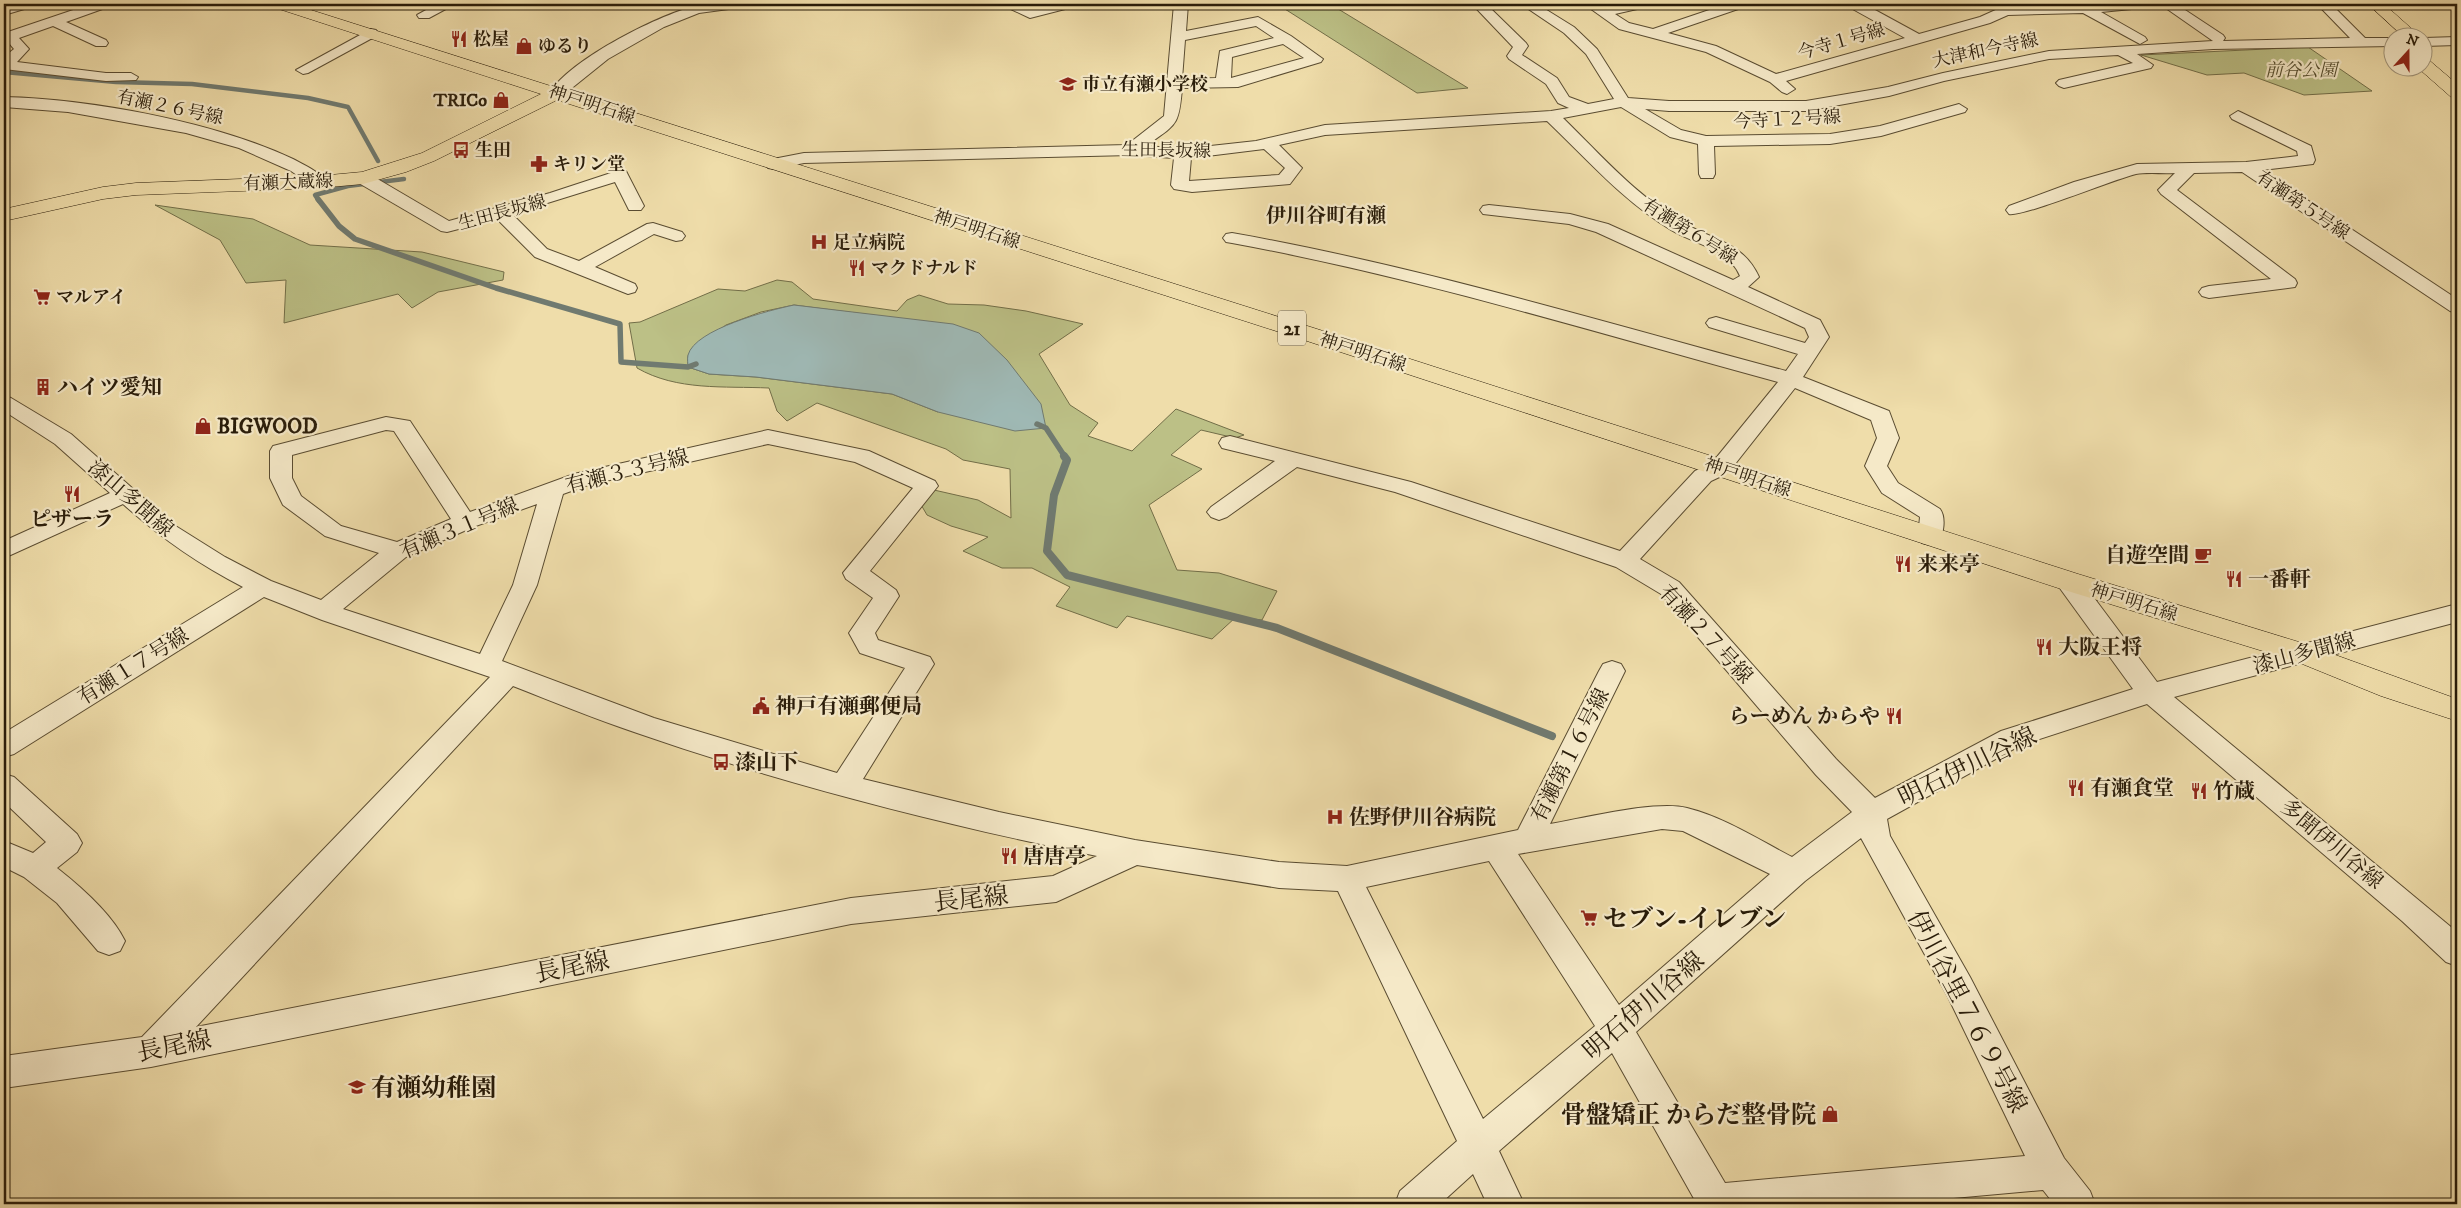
<svg xmlns="http://www.w3.org/2000/svg" width="2461" height="1208" font-family="'IM FELL DW Pica','Noto Serif JP',serif">
	<rect width="100%" height="100%" fill="#efddaa"/>
	<filter id="stains"><feTurbulence type="fractalNoise" baseFrequency=".004" numOctaves="4"/><feColorMatrix values="0 0 0 0 .2 0 0 0 0 .09 0 0 0 0 .02 0 0 0 .5 -.17"/></filter>
	<radialGradient id="worn" r=".72"><stop offset=".6" stop-color="#630" stop-opacity="0"/><stop offset="1" stop-color="#630" stop-opacity=".3"/></radialGradient>
	<!-- green -->
	<g fill="#bcc086" stroke="#726e48" fill-rule="evenodd">
		<polygon points="1277,4 1330,4 1468,88 1417,93"/>
		<polygon points="2308,47 2372,91 2304,95 2244,73 2207,75 2141,55"/>
		<polygon points="155,205 253,219 310,245 422,252 504,272 503,280 438,292 412,308 398,294 284,323 286,280 246,283 220,240"/>
		<path d="M777,280L792,282L813,299L897,311L907,300L919,295L948,304L984,305L1026,311L1083,324L1039,354L1070,405L1098,423L1088,436L1132,451L1176,409L1244,435L1235,438L1201,430L1171,455L1202,469L1149,505L1177,570L1219,573L1277,591L1262,620L1236,617L1212,639L1127,616L1117,628L1056,606L1070,587L1032,568H1002L963,551L988,537L951,526L927,515L920,503L934,490L978,500L1011,518L1010,469L963,460L946,449L817,403L787,421L777,411L769,388C724,386 677,391 637,368L629,323L640,322L718,289L745,291ZM794,305L886,317L938,412L892,394L756,377L709,374L688,367V356L692,349L726,325L761,312Z"/>
	</g>
	<!-- water -->
	<path fill="#9fb9b5" stroke="#707a70" d="M794,305L953,324L979,333L1007,360L1041,404L1046,428L1015,431L938,412L892,394L756,377L709,374L688,367C688,364 687,359 688,355C695,329 770,310 794,305Z"/>
	<g fill="none" stroke-linecap="round" stroke-linejoin="round">
		<!-- stream-far2 -->
		<g stroke="#707a70" stroke-width="4.5">
			<polyline points="4,72 116,82 192,84 308,98 348,107 378,161"/>
			<polyline points="319,201 315,195 348,186 404,179"/>
		</g>
		<!-- stream-far1 -->
		<g stroke="#707a70" stroke-width="5.5">
			<polyline points="318,199 339,226 355,239 496,288 620,324 621,362 688,367 696,364"/>
			<polyline points="1037,424 1046,428 1065,457"/>
		</g>
		<!-- stream -->
		<polyline stroke="#707a70" stroke-width="8" points="1064,456 1067,460 1054,495 1047,551 1067,575 1277,628 1552,736"/>
		<!-- minor casing -->
		<g stroke="#5a4c31" stroke-width="2">
			<g id="minor">
				<polygon points="13,4 33,4 31,7 4,15 4,7"/>
				<polygon points="91,4 110,4 108,7 66,22 106,40 108,43 106,46 96,46 53,26 19,38 29,49 17,62 106,73 131,73 138,77 136,80 106,81 4,69 4,57 14,49 4,37 5,33"/>
				<polygon points="437,4 455,4 429,18 419,18 417,15"/>
				<path d="M702,4H743L736,8L699,13L664,27L608,59L562,96H552L549,93C574,57 660,14 702,4Z"/>
				<polygon points="1000,4 1018,4 1031,9 1053,4 1075,4 1073,7 1030,18"/>
				<path d="M1174,4H1188L1186,31L1258,17L1291,36L1323,59L1321,62L1238,87L1182,88C1179,127 1176,124 1146,146L1183,149L1256,141L1325,125L1551,111L1569,108L1558,103L1546,84L1509,59L1507,56L1513,47L1472,4H1486L1526,43L1528,46L1522,55L1557,78L1569,97L1588,104L1614,99L1586,54L1564,33L1521,4H1537L1574,27L1597,49L1628,98L1669,101H1806L1888,87L1943,73L2049,51L2213,41L2160,4H2176L2223,35L2225,38L2223,41L2350,38L2317,4H2331L2365,38H2394V46L2213,49L2137,54L2153,65L2151,68L2064,88L2059,86L2056,83L2059,80L2133,63L2118,55L2049,59L1944,81L1889,96L1806,111H1669L1645,109L1681,130L1706,136L1830,134L1880,126L1959,104L1967,109L1965,112L1881,136L1830,144L1714,146L1715,174L1713,178H1701L1699,174L1698,144L1670,137L1621,107L1563,118C1602,156 1639,199 1687,225C1717,241 1744,244 1759,277L1748,287L1820,320L1829,337L1803,377L1889,411L1899,438L1887,466L1898,483L1940,509C1946,517 1944,534 1938,543L1930,545L1922,543L1918,537L1920,517L1882,493L1865,466L1877,438L1871,420L1795,388L1728,473L1711,481L1640,559L1679,582L1836,759L1875,798L2001,731L2133,689L2059,587L2056,581L2059,575L2068,573L2077,575L2157,682L2457,604V622L2174,697L2457,932V966L2446,962L2402,921L2147,704L2021,745L1887,819L1890,836L1970,977L2064,1158L2090,1191L2095,1204H2054L2043,1190L1887,1204H1697L1612,1053L1499,1151L1524,1204H1487L1473,1174L1440,1204H1395L1400,1191L1457,1141L1338,891L1279,888L1137,865L1056,902L851,924L151,1067L4,1088V1056L142,1037L490,677L322,620L264,597L14,754L4,757V733L243,587C198,564 161,538 123,504L4,558V541L110,493L55,444L4,411V396L11,398L71,434L174,525L225,557L271,581L321,600L379,553L325,536L283,505L270,478V451L273,446L386,417L410,421L470,512L574,474L768,430L869,451L935,481L938,486L870,571L896,590L899,596L875,633L878,640L930,657L934,664L863,779L999,812L1135,840L1279,862L1347,866L1518,830L1599,671L1603,664L1612,661L1621,664L1625,671L1550,824C1585,818 1656,800 1687,808C1724,817 1759,840 1792,857L1852,812L1816,775L1661,594L1616,567L1395,492L1297,467L1227,517L1219,520L1211,517L1207,512L1211,507L1275,461L1222,448L1219,443L1222,438L1230,436L1411,482L1620,551L1695,471L1712,463L1778,382C1597,333 1417,277 1232,243L1226,242L1223,238L1226,234L1232,233C1419,266 1602,322 1786,371L1798,354L1709,327L1706,323L1709,319L1716,317L1805,343L1809,337L1805,328L1596,232L1569,224L1483,214L1480,210L1483,206L1489,205L1570,214L1608,224L1733,280L1740,276C1729,249 1694,244 1671,230C1623,201 1587,159 1547,121L1325,135L1279,145L1302,168L1290,184L1192,192L1174,189L1171,185L1174,158L1131,155L804,163L774,169L768,168L766,164L768,160L804,153L1127,145L1164,116ZM1256,26L1274,38L1220,51L1216,78L1182,79L1185,40ZM1283,44L1304,58L1231,78L1232,57ZM1264,149L1285,168L1279,175L1189,181L1191,158ZM386,430L394,431L451,519L397,542L341,526L301,496L292,478V455ZM768,444L855,462L913,488L843,573L846,579L873,598L849,633L860,653L905,668L837,773L654,718L502,661L537,585L563,494L588,485ZM537,504L513,585L480,654L343,609L406,557L473,527ZM513,686C554,702 595,719 637,733C787,785 941,824 1097,856L1053,876L851,898L196,1027ZM1662,829L1683,831L1770,874L1619,1005L1518,854ZM1861,838L1948,997L2025,1156L1725,1183L1636,1032L1805,881ZM1489,861L1595,1026L1483,1119L1366,887Z"/>
				<polygon points="1584,4 1600,4 1606,8 1623,4 1648,4 1646,7 1615,14 1629,23 1653,29 1727,4 1746,4 1744,7 1668,33 1716,46 1776,74 1905,38 1849,7 1847,4 1864,4 1919,34 1980,17 2000,8 2002,4 2016,4 2015,7 2149,4 2142,8 2101,12 2145,37 2147,40 2140,44 2083,13 2008,15 1990,23 1786,81 1795,89 1787,94 1782,92 1770,82 1706,52 1619,29"/>
				<polygon points="371,29 376,30 378,33 376,36 308,73 303,74 296,70"/>
				<polygon points="2457,37 2457,45 2424,46 2424,38"/>
				<path d="M4,97C91,99 215,122 293,159C304,165 320,172 327,182L325,186H313L291,171L239,148L186,133L68,112L4,107Z"/>
				<path d="M2238,111L2311,146L2315,160L2313,164L2262,170L2457,299V313L2450,311L2242,172L2194,173L2177,190L2295,279L2297,283L2295,287L2209,298L2202,296L2199,292L2202,288L2209,286L2271,279L2161,194L2158,190L2175,173C2163,174 2148,172 2136,174C2112,180 2023,217 2009,214L2006,210L2009,206L2074,182L2137,164L2246,162L2298,156L2297,151L2232,119L2230,116Z"/>
				<polygon points="620,170 626,171 628,175 644,206 641,210 629,210 615,182 512,214 547,249 579,261 647,224 653,223 682,232 685,236 682,240 676,241 654,234 595,267 635,284 637,288 635,292 628,294 535,257 497,219 447,232 441,231 357,182 355,178 357,174 369,174 449,221 550,193"/>
				<path d="M4,774L14,777L77,834L82,843L77,852L57,868C80,886 112,914 125,941L120,951L109,955L98,951L57,903L24,877L4,867V841L33,853L46,842L4,802Z"/>
			</g>
		</g>
		<!-- major casing -->
		<g stroke="#291c09" stroke-width="1">
			<polygon id="major" points="271,4 292,4 1320,330 2078,574 2315,647 2319,654 2315,661 2305,664 2058,588 1304,340 557,100 434,161 406,172 363,184 319,188 136,195 103,199 4,221 4,209 103,187 136,183 319,176 362,172 422,153 541,94 273,7"/>
		</g>
		<!-- highway casing -->
		<g stroke="#291c09" stroke-width="1">
			<g id="highway">
				<polygon points="2368,4 2384,4 2422,38 2405,38"/>
				<polygon points="2424,59 2430,61 2457,84 2457,98 2451,97 2418,68 2424,68"/>
				<polygon points="2305,644 2457,699 2457,721 2381,696 2295,661 2291,654 2295,647"/>
			</g>
		</g>
		<!-- minor -->
		<use href="#minor" fill="#f5e9c8" fill-rule="evenodd"/>
		<!-- major -->
		<use href="#major" fill="#efddaa" fill-rule="evenodd"/>
		<!-- highway -->
		<use href="#highway" fill="#efddaa" fill-rule="evenodd"/>
	</g>
	<!-- icons -->
	<defs>
		<g id="restaurant-bare" transform="scale(1.35)"><path d="M-5-6h1v4h1v-4h1v4h1v-4h1v5L-1.5 .5V6h-2V.5L-5-1ZM5-6V6H3V1.5H1.5Q1.5-4 5-6Z" fill="#8f2418" stroke="#f5e9c8" stroke-width="2.5" paint-order="stroke"/></g>
		<g id="shop-bare" transform="scale(1.35)"><path d="M-5-2.5h2.3a2.7 3.5 0 0 1 5.4 0H5L5.5 6h-11ZM-1.5-2.5h3a1.5 2.3 0 0 0-3 0Z" fill="#8f2418" stroke="#f5e9c8" stroke-width="2.5" paint-order="stroke"/></g>
		<g id="school-bare" transform="scale(1.35)"><path d="M0-5L7-2L0 1L-7-2ZM-4 1L0 2.5L4 1V4Q0 6-4 4Z" fill="#8f2418" stroke="#f5e9c8" stroke-width="2.5" paint-order="stroke"/></g>
		<g id="bus-bare" transform="scale(1.35)"><path d="M-5-6H5V4H4V6H2V4H-2V6H-4V4H-5ZM-3.5-4V0h7V-4ZM-3.5 1.2v1.5H-2V1.2ZM2 1.2v1.5H3.5V1.2Z" fill="#8f2418" stroke="#f5e9c8" stroke-width="2.5" paint-order="stroke"/></g>
		<g id="pharmacy-bare" transform="scale(1.35)"><path d="M-2-6h4v4h4v4h-4v4h-4v-4h-4v-4h4Z" fill="#8f2418" stroke="#f5e9c8" stroke-width="2.5" paint-order="stroke"/></g>
		<g id="hospital-bare" transform="scale(1.35)"><path d="M-5-5h3v3.5h4V-5h3V5h-3V1.5h-4V5h-3Z" fill="#8f2418" stroke="#f5e9c8" stroke-width="2.5" paint-order="stroke"/></g>
		<g id="supermarket-bare" transform="scale(1.35)"><path d="M-6-5.5h2.5l.6 2H6L4.5 2H-2.5L-4.4-4H-6ZM-1.5 3.2a1.3 1.3 0 1 0 .1 0ZM3 3.2a1.3 1.3 0 1 0 .1 0Z" fill="#8f2418" stroke="#f5e9c8" stroke-width="2.5" paint-order="stroke"/></g>
		<g id="building-bare" transform="scale(1.35)"><path d="M-4-6H4V6H1V3H-1V6H-4ZM-2.5-4.3h1.7v1.8h-1.7ZM.8-4.3h1.7v1.8H.8ZM-2.5-1h1.7V.8h-1.7ZM.8-1h1.7V.8H.8Z" fill="#8f2418" stroke="#f5e9c8" stroke-width="2.5" paint-order="stroke"/></g>
		<g id="cafe-bare" transform="scale(1.35)"><path d="M-5.5-4.5H6V0H3Q3 3.5 0 3.5H-2.5Q-5.5 3.5-5.5 0ZM3-3.2v2h1.7v-2ZM-6 4.5H4V6H-6Z" fill="#8f2418" stroke="#f5e9c8" stroke-width="2.5" paint-order="stroke"/></g>
		<g id="civic-bare" transform="scale(1.35)"><path d="M-.6-6.5H3V-4.5H.6V-3L4-1V1h2V6H-6V1h2V-1L-.6-3ZM-1.2 2.5V6h2.4V2.5Z" fill="#8f2418" stroke="#f5e9c8" stroke-width="2.5" paint-order="stroke"/></g>
	</defs>
	<g fill-rule="evenodd">
		<use href="#restaurant-bare" x="459" y="39"/>
		<use href="#shop-bare" x="524" y="46"/>
		<use href="#school-bare" x="1068" y="84"/>
		<use href="#shop-bare" x="501" y="100"/>
		<use href="#bus-bare" x="461" y="150"/>
		<use href="#pharmacy-bare" x="539" y="164"/>
		<use href="#hospital-bare" x="819" y="242"/>
		<use href="#restaurant-bare" x="857" y="268"/>
		<use href="#supermarket-bare" x="42" y="297"/>
		<use href="#building-bare" x="43" y="387"/>
		<use href="#shop-bare" x="203" y="426"/>
		<use href="#restaurant-bare" x="72" y="494"/>
		<use href="#cafe-bare" x="2203" y="555"/>
		<use href="#restaurant-bare" x="1903" y="564"/>
		<use href="#restaurant-bare" x="2234" y="579"/>
		<use href="#restaurant-bare" x="2044" y="647"/>
		<use href="#civic-bare" x="761" y="706"/>
		<use href="#restaurant-bare" x="1894" y="716"/>
		<use href="#bus-bare" x="721" y="762"/>
		<use href="#restaurant-bare" x="2076" y="788"/>
		<use href="#restaurant-bare" x="2199" y="791"/>
		<use href="#hospital-bare" x="1335" y="817"/>
		<use href="#restaurant-bare" x="1009" y="856"/>
		<use href="#supermarket-bare" x="1589" y="918"/>
		<use href="#school-bare" x="357" y="1087"/>
		<use href="#shop-bare" x="1830" y="1114"/>
	</g>
	<g text-anchor="middle" stroke-width="4.5" stroke-linejoin="round" paint-order="stroke">
		<!-- far-poi labels -->
		<g font-size="18" font-weight="bold" fill="#291c09" stroke="#f5e9c8" text-anchor="start">
			<text x="473" y="45">松屋</text>
			<text x="538" y="52">ゆるり</text>
			<text x="1082" y="90">市立有瀬小学校</text>
			<text x="487" y="106" text-anchor="end">TRICo</text>
			<text x="475" y="156">生田</text>
			<text x="553" y="170">キリン堂</text>
			<text x="833" y="248">足立病院</text>
			<text x="871" y="274">マクドナルド</text>
			<text x="56" y="303">マルアイ</text>
		</g>
		<!-- far-street labels -->
		<g font-size="18" fill="#291c09" stroke="#f5e9c8">
			<text transform="translate(1841 41) rotate(-16)" y="6">今寺１号線</text>
			<text transform="translate(1985 50) rotate(-12)" y="6">大津和今寺線</text>
			<text transform="translate(592 104) rotate(18)" y="6">神戸明石線</text>
			<text transform="translate(170 107) rotate(12)" y="6">有瀬２６号線</text>
			<text transform="translate(1787 119) rotate(-3)" y="6">今寺１２号線</text>
			<text transform="translate(1166 150) rotate(1)" y="6">生田長坂線</text>
			<text transform="translate(288 182) rotate(-2)" y="6">有瀬大蔵線</text>
			<text transform="translate(2303 205) rotate(34)" y="6">有瀬第５号線</text>
			<text transform="translate(502 212) rotate(-15)" y="6">生田長坂線</text>
			<text transform="translate(977 229) rotate(18)" y="6">神戸明石線</text>
			<text transform="translate(1690 231) rotate(32)" y="6">有瀬第６号線</text>
			<text transform="translate(1363 352) rotate(18)" y="6">神戸明石線</text>
			<text transform="translate(1748 477) rotate(18)" y="6">神戸明石線</text>
			<text transform="translate(2134 602) rotate(17)" y="6">神戸明石線</text>
		</g>
		<!-- far-park labels -->
		<g font-size="18" font-style="italic" fill="#554d2e" stroke="#f5e9c8">
			<text x="2301" y="76">前谷公園</text>
		</g>
		<!-- far-quarter labels -->
		<g font-size="20" font-weight="bold" fill="#291c09" stroke="#f5e9c8">
			<text x="1326" y="222">伊川谷町有瀬</text>
		</g>
		<!-- shield labels -->
		<rect fill="#f5e9c8" stroke="#665a42" stroke-width="1" x="1278" y="310.5" width="28" height="35" rx="4"/>
		<g font-size="20" font-weight="bold" fill="#291c09">
			<text x="1292" y="335">21</text>
		</g>
		<!-- poi labels -->
		<g font-size="21" font-weight="bold" fill="#291c09" stroke="#f5e9c8" text-anchor="start">
			<text x="57" y="394">ハイツ愛知</text>
			<text x="217" y="433">BIGWOOD</text>
			<text x="72" y="526" text-anchor="middle">ピザーラ</text>
			<text x="2189" y="562" text-anchor="end">自遊空間</text>
			<text x="1917" y="571">来来亭</text>
			<text x="2248" y="586">一番軒</text>
			<text x="2058" y="654">大阪王将</text>
			<text x="775" y="713">神戸有瀬郵便局</text>
			<text x="1880" y="723" text-anchor="end">らーめん からや</text>
			<text x="735" y="769">漆山下</text>
			<text x="2090" y="795">有瀬食堂</text>
			<text x="2213" y="798">竹蔵</text>
			<text x="1349" y="824">佐野伊川谷病院</text>
			<text x="1023" y="863">唐唐亭</text>
		</g>
		<!-- street labels -->
		<g font-size="21" fill="#291c09" stroke="#f5e9c8">
			<text transform="translate(627 471) rotate(-14)" y="7">有瀬３３号線</text>
			<text transform="translate(131 498) rotate(41)" y="7">漆山多聞線</text>
			<text transform="translate(459 528) rotate(-23)" y="7">有瀬３１号線</text>
			<text transform="translate(1706 634) rotate(47)" y="7">有瀬２７号線</text>
			<text transform="translate(2304 653) rotate(-15)" y="7">漆山多聞線</text>
			<text transform="translate(133 666) rotate(-32)" y="7">有瀬１７号線</text>
			<text transform="translate(1570 755) rotate(-63)" y="7">有瀬第１６号線</text>
			<text transform="translate(2332 844) rotate(40)" y="7">多聞伊川谷線</text>
		</g>
		<!-- near-street labels -->
		<g font-size="25" fill="#291c09" stroke="#f5e9c8">
			<text transform="translate(1967 766) rotate(-26)" y="9">明石伊川谷線</text>
			<text transform="translate(971 898) rotate(-6)" y="9">長尾線</text>
			<text transform="translate(572 966) rotate(-11)" y="9">長尾線</text>
			<text transform="translate(1643 1005) rotate(-41)" y="9">明石伊川谷線</text>
			<text transform="translate(1968 1011) rotate(62)" y="9">伊川谷里７６９号線</text>
			<text transform="translate(174 1045) rotate(-11)" y="9">長尾線</text>
		</g>
		<!-- near-poi labels -->
		<g font-size="25" font-weight="bold" fill="#291c09" stroke="#f5e9c8" text-anchor="start">
			<text x="1603" y="927">セブン-イレブン</text>
			<text x="371" y="1096">有瀬幼稚園</text>
			<text x="1816" y="1123" text-anchor="end">骨盤矯正 からだ整骨院</text>
		</g>
	</g>
	<!-- margin -->
	<rect width="2461" height="1208" fill="none" stroke="#efddaa" stroke-width="20"/>
	<rect x="5" y="5" width="2451" height="1198" fill="none" stroke="#291c09" stroke-width="2.5"/>
	<rect x="10" y="10" width="2441" height="1188" fill="none" stroke="#291c09"/>
	<!-- north arrow -->
	<g transform="translate(2408 52) rotate(21)"><circle r="24" fill="#f5e9c8" stroke="#a3977c"/>
	<path d="M0-4L9 19L0 12L-9 19Z" fill="#8f2418"/>
	<text y="-8" font-size="14" font-weight="bold" text-anchor="middle" fill="#291c09">N</text>
	</g>
	<rect width="100%" height="100%" filter="url(#stains)"/>
	<rect width="100%" height="100%" fill="url(#worn)"/>
</svg>
